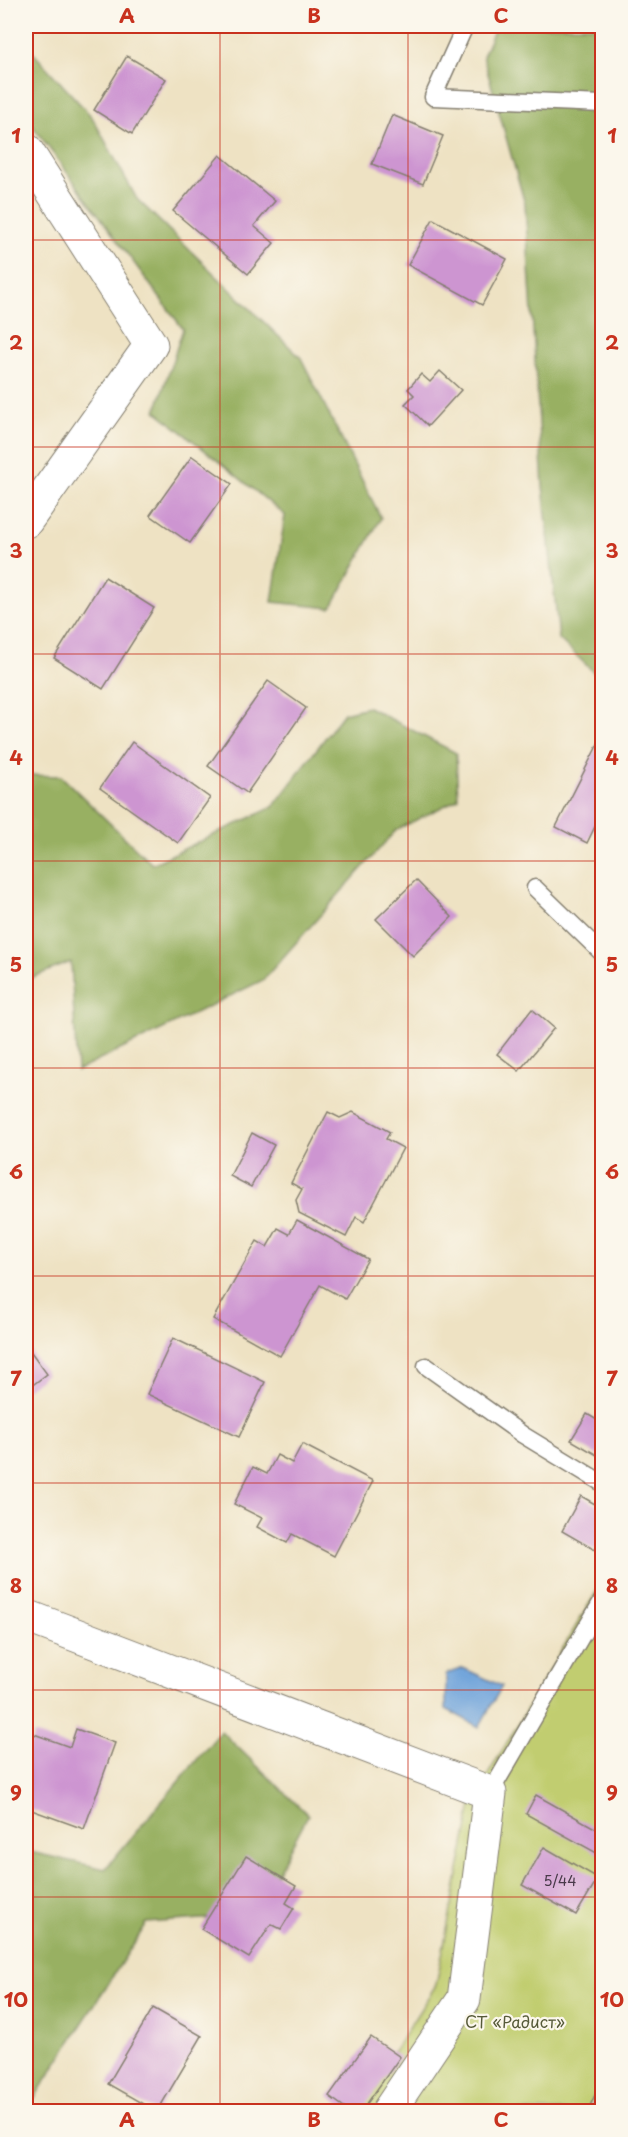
<svg xmlns="http://www.w3.org/2000/svg" width="628" height="2137" font-family="'Playpen Sans',sans-serif">
	<rect width="100%" height="100%" fill="#fbf7ec"/>
	<filter id="ink" filterUnits="userSpaceOnUse"><feTurbulence type="fractalNoise" baseFrequency=".0167" numOctaves="2"/><feDisplacementMap in="SourceGraphic" scale="12" xChannelSelector="R" yChannelSelector="G"/><feConvolveMatrix kernelMatrix="1 2 1 2 8 2 1 2 1" color-interpolation-filters="sRGB"/></filter>
	<filter id="wash" filterUnits="userSpaceOnUse"><feTurbulence type="fractalNoise" baseFrequency=".008" numOctaves="4" result="noise"/><feDisplacementMap in="SourceGraphic" scale="24" xChannelSelector="R" yChannelSelector="G"/><feGaussianBlur stdDeviation="1.35" result="paint"/><feColorMatrix in="noise" values="0 0 0 0 0 0 0 0 0 0 0 0 0 0 0 0 0 1.4 0 .05"/><feComposite in="paint" operator="in"/></filter>
	<g filter="url(#wash)">
		<rect width="100%" height="100%" fill="#eee2c3"/>
		<!-- green -->
		<polygon fill="#c1cd6f" stroke="#6e7446" stroke-width="1.5" points="602,1582 602,2111 355,2112 436,1985 473,1800"/>
		<!-- forest -->
		<g fill="#98b062" stroke="#5a663f" stroke-width="1.5">
			<polygon points="496,26 602,26 602,680 559,639 543,486 525,204 483,56"/>
			<polygon points="26,45 92,117 137,199 301,358 381,518 331,608 272,602 285,515 156,411 183,329 26,117"/>
			<polygon points="368,707 456,753 458,799 396,830 263,980 77,1071 71,962 26,980 26,775 61,776 152,864 273,807 344,713"/>
			<polygon points="221,1731 308,1815 255,1915 147,1923 26,2111 26,1851 105,1869"/>
		</g>
		<!-- water -->
		<polygon fill="#6da2da" stroke="#445f7b" stroke-width="1.5" points="463,1668 502,1686 479,1727 446,1709 446,1674"/>
		<g id="blocks">
			<!-- building -->
			<g fill="#cd95d1">
				<polygon points="127,56 166,79 132,134 94,110"/>
				<polygon points="392,115 443,136 423,184 372,164"/>
				<polygon points="220,155 275,201 254,226 274,243 248,274 173,211"/>
				<polygon points="433,219 507,259 482,305 408,265"/>
				<polygon points="440,371 461,390 428,426 405,404 414,395 408,389 421,374 430,382"/>
				<polygon points="192,456 232,484 190,543 150,515"/>
				<polygon points="105,577 154,608 103,689 54,658"/>
				<polygon points="268,681 306,708 247,793 208,766"/>
				<polygon points="602,736 602,812 587,843 556,827"/>
				<polygon points="132,742 210,798 178,843 100,788"/>
				<polygon points="416,880 452,917 413,956 376,919"/>
				<polygon points="532,1009 554,1028 519,1071 497,1054"/>
				<polygon points="328,1112 340,1118 353,1112 390,1132 386,1139 403,1148 364,1222 356,1217 346,1237 299,1213 296,1200 302,1189 291,1183"/>
				<polygon points="252,1133 274,1145 251,1187 230,1176"/>
				<polygon points="297,1220 368,1259 345,1299 320,1285 280,1356 213,1319 257,1241 267,1247 278,1228 289,1234"/>
				<polygon points="173,1338 265,1382 239,1437 147,1394"/>
				<polygon points="26,1345 47,1374 26,1390"/>
				<polygon points="587,1414 602,1423 602,1458 571,1440"/>
				<polygon points="302,1444 373,1481 334,1556 292,1534 287,1543 257,1527 262,1518 234,1504 253,1467 267,1474 277,1455 292,1463"/>
				<polygon points="581,1496 602,1508 602,1536 595,1550 562,1531"/>
				<polygon points="76,1729 115,1743 84,1829 26,1808 26,1757 34,1734 70,1747"/>
				<polygon points="536,1795 602,1832 602,1856 526,1814"/>
				<polygon points="544,1847 598,1878 576,1915 522,1885"/>
				<polygon points="246,1856 296,1886 286,1903 294,1908 281,1929 271,1924 249,1958 201,1929"/>
				<polygon points="153,2008 202,2036 157,2112 108,2084"/>
				<polygon points="371,2037 400,2057 361,2112 351,2112 329,2096"/>
				<polygon points="602,2080 602,2112 587,2112"/>
			</g>
		</g>
	</g>
	<g filter="url(#ink)">
		<use href="#blocks" fill-opacity="0" stroke="#857f70" stroke-width="1.5"/>
		<g fill="none" stroke-linecap="round" stroke-linejoin="round">
			<!-- lane casing -->
			<g stroke="#857f70" stroke-width="19">
				<g id="lane">
					<polyline points="465,26 433,97 602,104"/>
					<polyline points="535,888 602,953"/>
					<polyline points="426,1366 523,1435 602,1483"/>
					<polyline points="490,1793 602,1601"/>
				</g>
			</g>
			<!-- street casing -->
			<g stroke="#857f70" stroke-width="35">
				<g id="street">
					<polyline points="26,150 151,345 26,521"/>
					<polyline points="26,1616 490,1793 464,1999 388,2112"/>
				</g>
			</g>
			<!-- lane -->
			<use href="#lane" stroke="#fff" stroke-width="16"/>
			<!-- street -->
			<use href="#street" stroke="#fff" stroke-width="33"/>
		</g>
	</g>
	<!-- grid -->
	<path fill="none" stroke="#c8321e" stroke-width="1.5" stroke-opacity="0.55" d="M220,26V2112M408,26V2112M26,240H602M26,447H602M26,654H602M26,861H602M26,1068H602M26,1276H602M26,1483H602M26,1690H602M26,1897H602"/>
	<g text-anchor="middle" stroke-width="4.5" stroke-linejoin="round" paint-order="stroke">
		<!-- number labels -->
		<g font-size="14" fill="#483a49">
			<text x="560" y="1886">5/44</text>
		</g>
		<!-- park labels -->
		<g font-size="16" fill="#565a39" stroke="#fbf7ec">
			<text x="515" y="2028">СТ «Радист»</text>
		</g>
	</g>
	<!-- margin -->
	<rect width="628" height="2137" fill="none" stroke="#fbf7ec" stroke-width="66"/>
	<rect x="33" y="33" width="562" height="2071" fill="none" stroke="#c8321e" stroke-width="2"/>
	<g font-size="20" text-anchor="middle" font-weight="bold" fill="#c8321e">
		<text x="127" y="23">A</text>
		<text x="314" y="23">B</text>
		<text x="501" y="23">C</text>
		<text x="16" y="143">1</text>
		<text x="612" y="143">1</text>
		<text x="16" y="350">2</text>
		<text x="612" y="350">2</text>
		<text x="16" y="558">3</text>
		<text x="612" y="558">3</text>
		<text x="16" y="765">4</text>
		<text x="612" y="765">4</text>
		<text x="16" y="972">5</text>
		<text x="612" y="972">5</text>
		<text x="16" y="1179">6</text>
		<text x="612" y="1179">6</text>
		<text x="16" y="1386">7</text>
		<text x="612" y="1386">7</text>
		<text x="16" y="1593">8</text>
		<text x="612" y="1593">8</text>
		<text x="16" y="1800">9</text>
		<text x="612" y="1800">9</text>
		<text x="16" y="2007">10</text>
		<text x="612" y="2007">10</text>
		<text x="127" y="2127">A</text>
		<text x="314" y="2127">B</text>
		<text x="501" y="2127">C</text>
	</g>
</svg>
